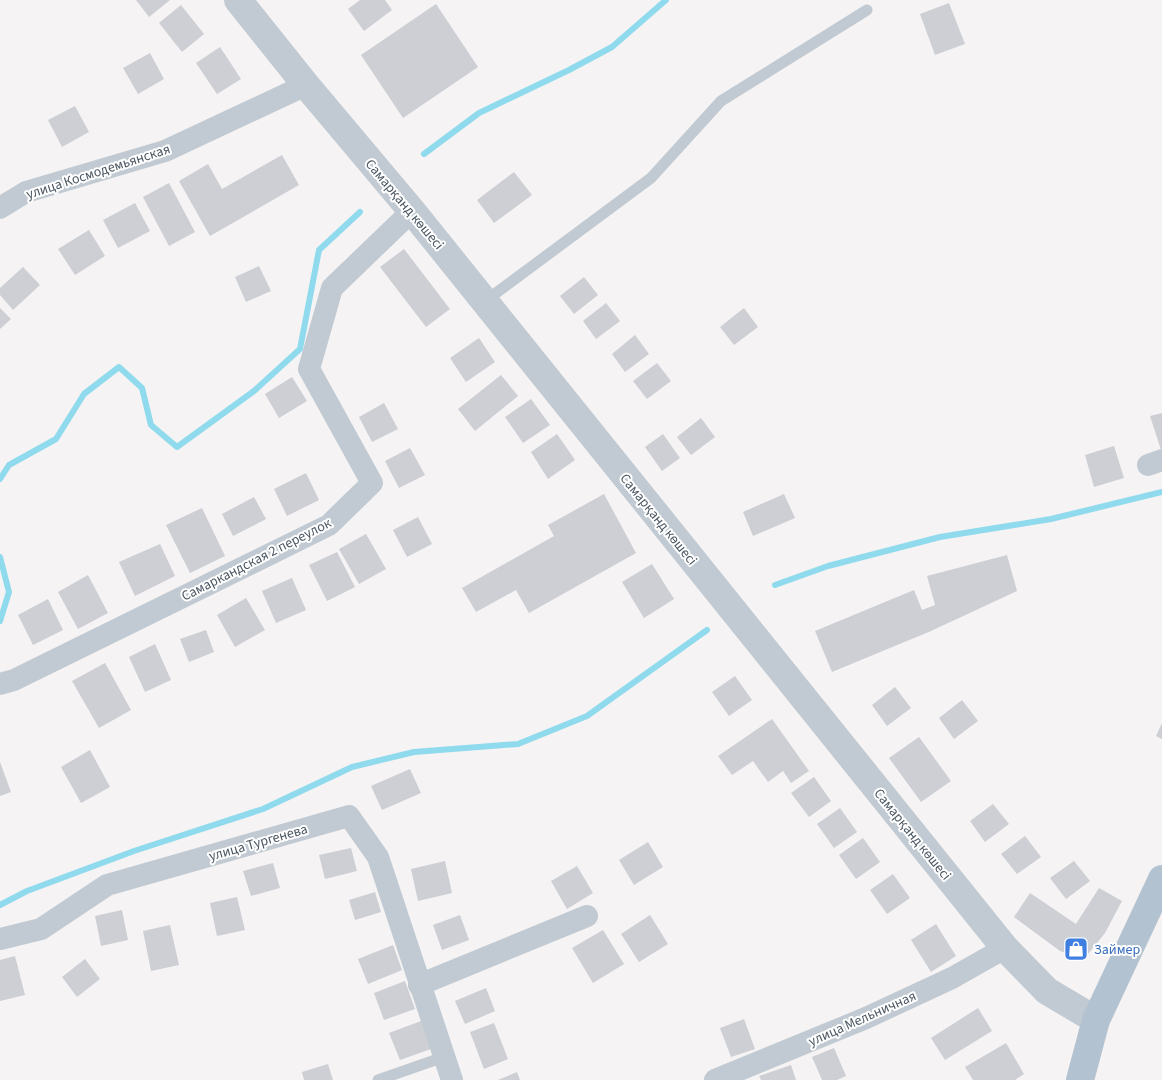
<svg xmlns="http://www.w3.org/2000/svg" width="1162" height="1080" font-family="'Source Sans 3',sans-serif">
	<rect width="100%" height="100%" fill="#f5f3f3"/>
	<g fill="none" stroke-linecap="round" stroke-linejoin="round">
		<!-- stream -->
		<g stroke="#90daee" stroke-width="6">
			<polyline points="424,154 479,113 569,70 612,47 666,0"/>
			<polyline points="0,479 9,465 56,439 84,394 119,367 142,388 151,425 177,447 254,391 300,349 319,250 360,212"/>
			<polyline points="0,557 9,592 0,621"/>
			<polyline points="775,585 828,566 940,537 1051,519 1162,492"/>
			<polyline points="0,905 27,891 134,851 263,809 352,767 414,752 518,744 587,716 707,630"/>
		</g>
	</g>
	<!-- building -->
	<g fill="#cdcfd5">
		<polygon points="136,0 170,0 149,17"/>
		<polygon points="360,0 385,0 392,10 364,31 348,9"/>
		<polygon points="949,3 965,44 935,55 920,14"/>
		<polygon points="436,4 478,67 403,118 361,55"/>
		<polygon points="181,5 204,34 182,52 159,23"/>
		<polygon points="220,47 241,79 217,94 196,63"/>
		<polygon points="150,53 164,79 138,94 123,68"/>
		<polygon points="75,106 89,132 62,147 48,120"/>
		<polygon points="282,155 299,185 210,236 179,181 208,164 222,189"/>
		<polygon points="514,172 532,195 494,223 477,200"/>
		<polygon points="169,183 195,232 169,246 143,197"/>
		<polygon points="135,203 150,231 118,248 103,220"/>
		<polygon points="89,230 105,256 75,275 58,249"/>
		<polygon points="404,249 450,309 426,327 380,267"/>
		<polygon points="259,266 271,291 246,302 235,277"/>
		<polygon points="23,267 40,285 13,310 0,295 0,288"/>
		<polygon points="584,277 598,295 574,314 560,296"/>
		<polygon points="606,303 620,321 596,339 583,321"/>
		<polygon points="0,308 11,319 0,329"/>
		<polygon points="744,308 758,327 734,345 720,327"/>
		<polygon points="635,335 649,354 625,372 612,354"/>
		<polygon points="479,338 495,362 466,382 450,358"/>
		<polygon points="657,363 671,381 647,399 633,381"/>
		<polygon points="501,375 518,396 475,431 458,409"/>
		<polygon points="292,377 307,401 279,418 265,394"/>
		<polygon points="531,399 550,425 523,443 505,417"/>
		<polygon points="384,403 398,429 372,442 359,417"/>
		<polygon points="1162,413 1162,453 1150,416"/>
		<polygon points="701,418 715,437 691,455 677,437"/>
		<polygon points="557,434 575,460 548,479 531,452"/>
		<polygon points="663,434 680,458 662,471 645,447"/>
		<polygon points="1114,446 1124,478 1094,487 1085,455"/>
		<polygon points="410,448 425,475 399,488 385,461"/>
		<polygon points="306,473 319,500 287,516 274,489"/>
		<polygon points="604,494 636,553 529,613 516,590 476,612 462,588 554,536 548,525"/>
		<polygon points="784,494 795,518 753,536 743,512"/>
		<polygon points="254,497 266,519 233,536 222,514"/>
		<polygon points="202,508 225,556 190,573 166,525"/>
		<polygon points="418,517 432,544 407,557 393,530"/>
		<polygon points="366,534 386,569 359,584 339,549"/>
		<polygon points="160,544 175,576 135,596 119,562"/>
		<polygon points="337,552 355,587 327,601 309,565"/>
		<polygon points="1007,555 1017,591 931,631 832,672 815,631 914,590 922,610 935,605 927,576"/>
		<polygon points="652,564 674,599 644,618 622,582"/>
		<polygon points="88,575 108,613 78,629 58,592"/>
		<polygon points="292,578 306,610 276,623 262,591"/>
		<polygon points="246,598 265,630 235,647 217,615"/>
		<polygon points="48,599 63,630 33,645 18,615"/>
		<polygon points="206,630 214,652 189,662 180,639"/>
		<polygon points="155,644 171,680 145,692 129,657"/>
		<polygon points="105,663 131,710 99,728 72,681"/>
		<polygon points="735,676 752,700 729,716 712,692"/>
		<polygon points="895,687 911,708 887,726 872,705"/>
		<polygon points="962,700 978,721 954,739 939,718"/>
		<polygon points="772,719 809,771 791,783 783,771 768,782 753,761 732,775 718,756"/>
		<polygon points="1162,723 1162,739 1156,736"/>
		<polygon points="919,737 951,781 921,802 889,758"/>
		<polygon points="90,750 110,787 81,803 61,767"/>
		<polygon points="0,762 11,792 0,796"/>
		<polygon points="410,769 421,793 382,810 371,786"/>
		<polygon points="814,777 831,801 809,817 791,793"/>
		<polygon points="993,804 1009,824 985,842 970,821"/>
		<polygon points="840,808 857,832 834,848 817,824"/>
		<polygon points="1025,836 1041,857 1017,874 1001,854"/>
		<polygon points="863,838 880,862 856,879 839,855"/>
		<polygon points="648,842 663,867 634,885 619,860"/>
		<polygon points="351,848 357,871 325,879 319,855"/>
		<polygon points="445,861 452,893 418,901 411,869"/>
		<polygon points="1074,861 1090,881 1066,899 1050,878"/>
		<polygon points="273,863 280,888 251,896 243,871"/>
		<polygon points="577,866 593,893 567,909 551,881"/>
		<polygon points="893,874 910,898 887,914 870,890"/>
		<polygon points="1099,888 1122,901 1105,933 1084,959 1060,951 1014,917 1030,893 1076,924"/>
		<polygon points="375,892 381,912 355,920 349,900"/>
		<polygon points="237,897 245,930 217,936 210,903"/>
		<polygon points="122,910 128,940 101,946 95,916"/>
		<polygon points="460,915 469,940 442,950 433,925"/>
		<polygon points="650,915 668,944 639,962 621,934"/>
		<polygon points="936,924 956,956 931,972 911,940"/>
		<polygon points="170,925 179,965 151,971 143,931"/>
		<polygon points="603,930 624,964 593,983 572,948"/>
		<polygon points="393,945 402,970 368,984 358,959"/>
		<polygon points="15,956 25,995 0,1001 0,960"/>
		<polygon points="85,959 100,979 77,997 62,977"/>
		<polygon points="405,981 415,1009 384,1020 374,993"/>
		<polygon points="486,988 495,1011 465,1024 455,1001"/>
		<polygon points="978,1008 992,1031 945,1060 931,1038"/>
		<polygon points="744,1019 755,1049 731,1057 720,1028"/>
		<polygon points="421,1021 431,1049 400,1060 389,1033"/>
		<polygon points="494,1023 508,1059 484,1069 470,1032"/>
		<polygon points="1006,1043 1024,1074 1015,1080 973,1080 965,1067"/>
		<polygon points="834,1048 846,1076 837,1080 822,1080 812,1057"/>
		<polygon points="328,1064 333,1080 304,1080 302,1072"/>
		<polygon points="791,1065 796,1080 761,1080 759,1076"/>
		<polygon points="517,1072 520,1080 498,1080"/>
	</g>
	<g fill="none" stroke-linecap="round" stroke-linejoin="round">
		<!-- service -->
		<g stroke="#c1cad2" stroke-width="11">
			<polyline points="484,302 651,178 721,101 867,10"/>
			<polyline points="378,1080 444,1057"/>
		</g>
		<!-- minor -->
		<g stroke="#c1cad2" stroke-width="22">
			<polyline points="0,208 26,192 165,151 306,85"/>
			<polyline points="1148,465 1162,460"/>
			<polyline points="0,684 14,680 329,525 372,483 309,369 332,288 412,211"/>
			<polyline points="0,939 41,929 107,885 349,816 378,857 452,1080"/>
			<polyline points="419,985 587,916"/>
			<polyline points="715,1080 866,1018 952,978 1005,948"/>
		</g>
		<!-- tertiary -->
		<polyline stroke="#c1cad2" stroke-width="28" points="238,0 306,85 412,211 1005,948 1047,991 1096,1020"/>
		<!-- primary -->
		<polyline stroke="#b3c2d1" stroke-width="28" points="1080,1080 1096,1020 1162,879"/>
	</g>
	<!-- icons -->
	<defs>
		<g id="shop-square" transform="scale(1.25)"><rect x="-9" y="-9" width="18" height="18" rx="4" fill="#3f7fe0" stroke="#fff"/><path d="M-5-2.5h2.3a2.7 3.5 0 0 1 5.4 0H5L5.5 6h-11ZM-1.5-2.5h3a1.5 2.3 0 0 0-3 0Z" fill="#fff"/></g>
	</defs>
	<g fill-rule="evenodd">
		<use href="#shop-square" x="1076" y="949"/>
	</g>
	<g text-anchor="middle" stroke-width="4" stroke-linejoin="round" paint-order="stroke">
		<!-- street labels -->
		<g font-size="14" fill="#4a5661" stroke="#fff">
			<text transform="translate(98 171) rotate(-18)" y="5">улица Космодемьянская</text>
			<text transform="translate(405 204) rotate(50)" y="5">Самарқанд көшесі</text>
			<text transform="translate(659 519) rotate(51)" y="5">Самарқанд көшесі</text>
			<text transform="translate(256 559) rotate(-27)" y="5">Самаркандская 2 переулок</text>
			<text transform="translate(913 834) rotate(51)" y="5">Самарқанд көшесі</text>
			<text transform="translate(258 842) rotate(-16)" y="5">улица Тургенева</text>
			<text transform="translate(862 1018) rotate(-24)" y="5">улица Мельничная</text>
		</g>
		<!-- shop labels -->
		<g font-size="14" fill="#366cbe" stroke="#fff" text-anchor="start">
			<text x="1094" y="954">Займер</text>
		</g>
	</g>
</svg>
